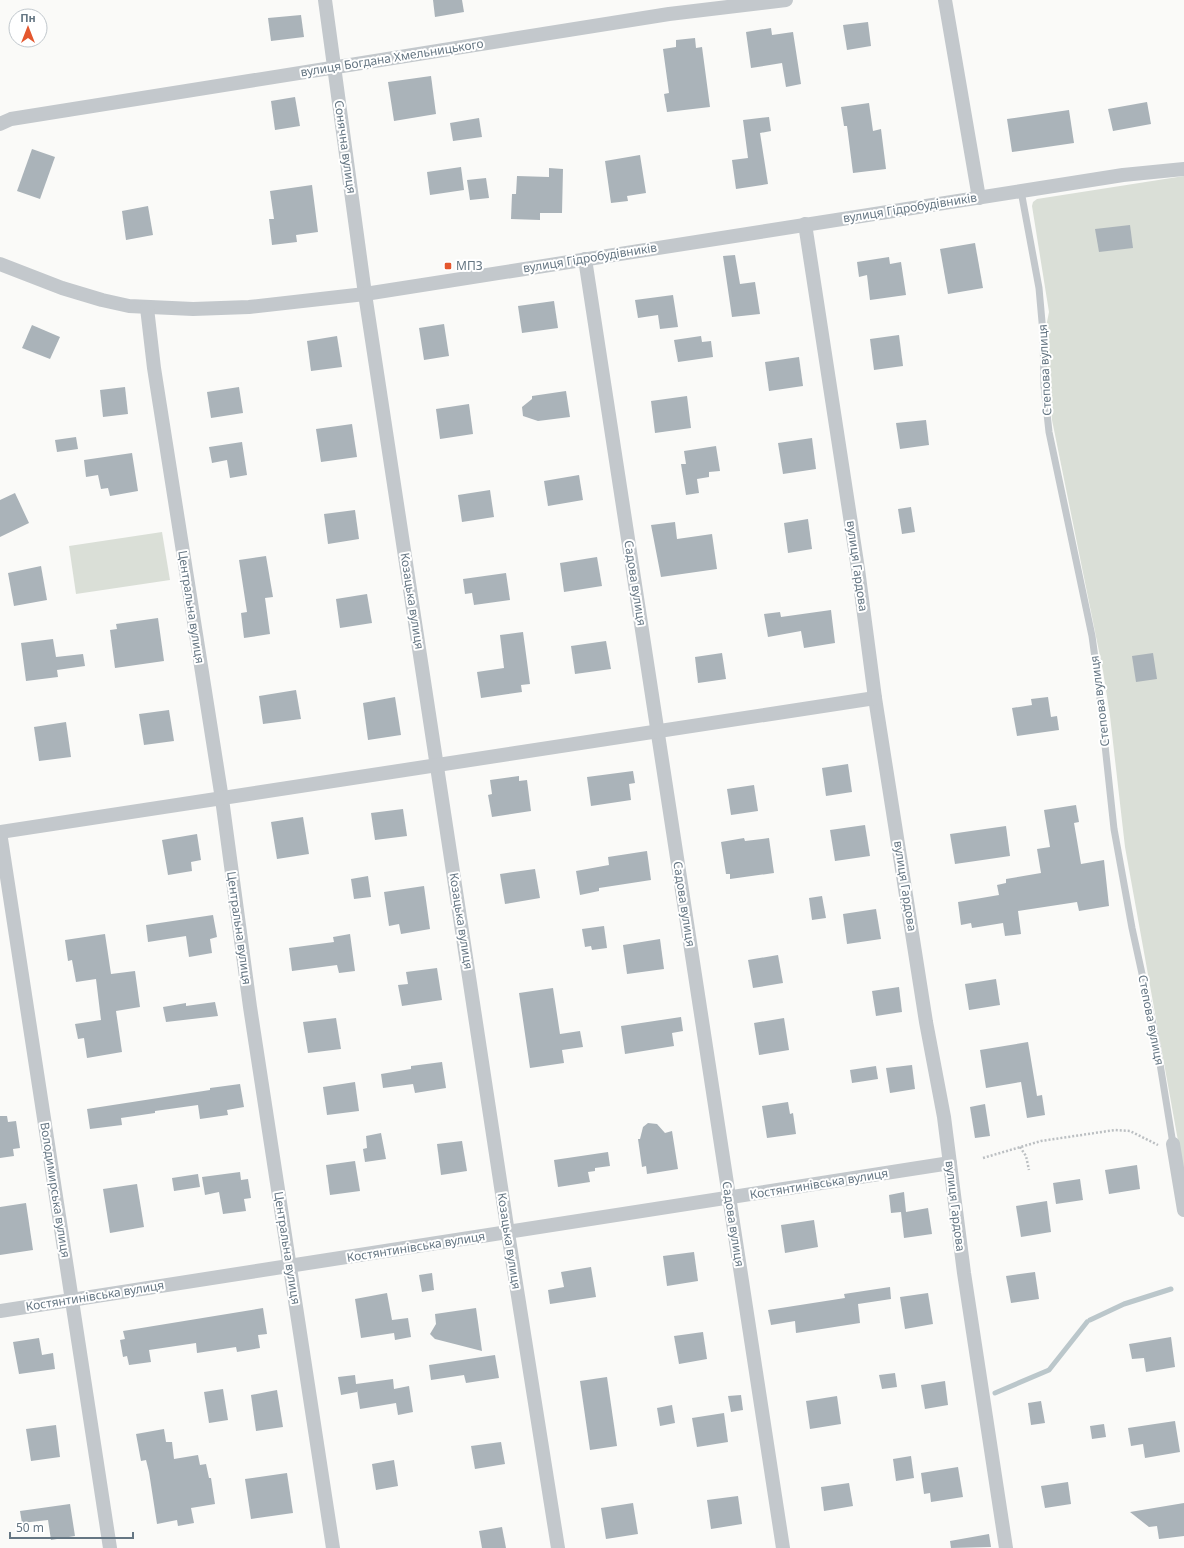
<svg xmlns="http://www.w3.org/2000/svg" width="1184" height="1548" font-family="'Noto Sans',sans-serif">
	<rect width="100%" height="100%" fill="#fafaf8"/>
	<!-- green -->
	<g fill="#dadfd7">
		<polygon points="1184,176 1184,1174 1125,847 1110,716 1103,671 1052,420 1047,361 1046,327 1049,312 1032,206 1033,202 1037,199"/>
		<polygon points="162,532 170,580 76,594 69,546"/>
	</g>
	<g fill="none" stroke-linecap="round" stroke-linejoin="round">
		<!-- stream -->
		<g stroke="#bbc7cb" stroke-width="5">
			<polyline points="1090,1320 1124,1304 1171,1289"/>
			<polyline points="995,1393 1049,1370 1087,1322"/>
		</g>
	</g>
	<!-- building -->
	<g fill="#aab3b9">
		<polygon points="433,0 462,0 464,12 435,17"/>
		<polygon points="301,15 304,37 271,41 268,18"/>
		<polygon points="868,22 871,46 847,50 843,25"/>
		<polygon points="771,28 772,35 793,32 801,84 786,87 782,63 751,68 746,32"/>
		<polygon points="695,38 696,48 702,47 710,107 667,112 664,94 669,93 663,49 676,47 676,40"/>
		<polygon points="431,76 436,114 394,121 388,82"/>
		<polygon points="295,97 300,126 275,130 271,101"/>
		<polygon points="1147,102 1151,124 1113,131 1108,109"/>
		<polygon points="869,103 873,131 881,129 886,169 853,173 847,126 844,126 841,107"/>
		<polygon points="1069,110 1074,143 1012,152 1007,119"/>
		<polygon points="769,117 771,131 760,133 768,184 736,189 732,160 748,158 743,120"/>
		<polygon points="479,118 482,137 453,141 450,123"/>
		<polygon points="32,149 55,157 40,199 17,191"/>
		<polygon points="640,155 646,193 627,196 628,201 611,203 605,161"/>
		<polygon points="461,167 464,190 430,195 427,172"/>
		<polygon points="549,168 563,169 562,213 540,213 540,220 511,219 512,194 516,194 517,176 549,177"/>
		<polygon points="486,178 489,198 470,200 467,180"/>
		<polygon points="312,185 318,232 296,235 297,242 272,245 269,219 274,219 270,191"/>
		<polygon points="148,206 153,235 126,240 122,211"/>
		<polygon points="1130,225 1133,248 1099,252 1095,229"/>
		<polygon points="975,243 983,288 948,294 940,249"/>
		<polygon points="735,255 740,284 755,282 760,314 732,317 723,256"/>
		<polygon points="889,257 890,264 901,262 906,295 870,300 867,275 859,277 857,262"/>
		<polygon points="673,295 678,327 660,329 658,315 638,318 635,300"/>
		<polygon points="554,301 558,328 522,333 518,306"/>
		<polygon points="444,324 449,356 424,360 419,328"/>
		<polygon points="32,325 60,337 50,359 22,348"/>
		<polygon points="899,335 903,366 874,370 870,339"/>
		<polygon points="337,336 342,367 311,371 307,341"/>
		<polygon points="701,336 702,342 711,341 713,357 678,362 674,340"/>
		<polygon points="799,357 803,386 769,391 765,362"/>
		<polygon points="125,387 128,414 103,417 100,390"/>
		<polygon points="239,387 243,413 211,418 207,392"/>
		<polygon points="566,391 570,417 538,421 523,416 522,407 532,399 532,396"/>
		<polygon points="687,396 691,428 655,433 651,401"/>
		<polygon points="469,404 473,434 440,439 436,409"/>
		<polygon points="926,420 929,445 900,449 896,423"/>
		<polygon points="352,424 357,457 321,462 316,429"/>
		<polygon points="76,437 78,449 57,452 55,440"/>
		<polygon points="812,438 816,469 783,474 778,443"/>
		<polygon points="242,442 247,475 230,478 227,460 212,463 209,447"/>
		<polygon points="716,446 720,471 709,472 709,477 697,479 699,493 686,495 681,464 686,464 684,451"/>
		<polygon points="132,453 138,491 110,496 108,488 101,489 98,475 86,477 84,460"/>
		<polygon points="579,475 583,500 548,506 544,481"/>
		<polygon points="490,490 494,517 462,522 458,495"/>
		<polygon points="15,493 29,523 0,537 0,500"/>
		<polygon points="911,507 915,532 902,534 898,509"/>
		<polygon points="355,510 359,539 328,544 324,514"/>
		<polygon points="808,519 812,549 788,553 784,523"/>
		<polygon points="675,522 677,539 712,534 717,569 661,577 651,525"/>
		<polygon points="266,556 273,597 265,598 270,634 244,638 241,613 247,612 239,560"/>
		<polygon points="597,557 602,586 564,592 560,563"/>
		<polygon points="41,566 47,600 14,606 8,573"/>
		<polygon points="506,573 510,600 474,605 472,593 465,594 463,579"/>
		<polygon points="367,594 372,623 340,628 336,599"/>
		<polygon points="831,610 835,643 804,648 801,631 768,637 764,614 780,612 781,617"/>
		<polygon points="158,618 164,661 115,668 110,630 117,629 116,624"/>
		<polygon points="523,632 530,684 521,685 522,692 481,698 477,672 504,668 500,635"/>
		<polygon points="53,639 56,657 83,654 85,666 57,670 58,677 26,681 21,643"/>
		<polygon points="606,641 611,669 575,674 571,646"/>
		<polygon points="722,653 726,679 698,683 695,657"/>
		<polygon points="1153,653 1157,679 1136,682 1132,656"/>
		<polygon points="296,690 301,719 263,724 259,696"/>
		<polygon points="395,697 401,735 368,740 363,703"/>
		<polygon points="1048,697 1051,717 1057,716 1059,730 1017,736 1012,708 1032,705 1031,699"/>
		<polygon points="169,710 174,741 144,745 139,714"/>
		<polygon points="66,722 71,757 39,761 34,727"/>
		<polygon points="848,764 852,792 826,796 822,768"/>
		<polygon points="633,771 635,783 629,784 631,800 591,806 587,777"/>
		<polygon points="519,776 519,781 527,780 531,811 492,817 488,795 492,794 490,780"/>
		<polygon points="754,785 758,811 731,815 727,789"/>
		<polygon points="1076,805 1079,822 1074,823 1081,864 1104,860 1109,906 1079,911 1077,902 1018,911 1021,934 1005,936 1003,923 972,928 971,923 961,925 958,902 999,895 997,885 1006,883 1006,879 1041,873 1037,849 1050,847 1044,810"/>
		<polygon points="403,809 407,836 375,840 371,813"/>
		<polygon points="303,817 309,854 277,859 271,822"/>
		<polygon points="865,825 870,856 835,861 830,830"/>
		<polygon points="1006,826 1010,856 955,864 950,834"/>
		<polygon points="197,834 201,860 191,862 192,871 168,875 162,840"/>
		<polygon points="744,838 745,841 769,838 774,873 730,879 730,874 726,874 721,842"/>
		<polygon points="647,851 651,880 599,888 599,891 580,895 576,871 609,865 608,857"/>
		<polygon points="535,869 540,898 505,904 500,874"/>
		<polygon points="368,876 371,897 354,899 351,879"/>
		<polygon points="424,886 430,929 401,934 399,924 389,926 384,892"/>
		<polygon points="822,896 826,918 812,920 809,898"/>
		<polygon points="876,909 881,939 847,944 843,914"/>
		<polygon points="213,915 217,937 210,939 212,953 189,957 186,936 148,942 146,925"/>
		<polygon points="604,926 607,948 592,950 591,946 585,947 582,929"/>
		<polygon points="105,934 111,974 135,971 140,1007 116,1011 122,1052 87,1058 84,1038 78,1039 75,1024 101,1020 96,979 76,982 72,960 68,961 65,940"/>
		<polygon points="350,934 355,971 339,973 337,965 292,971 289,948 334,942 333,937"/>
		<polygon points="660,939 664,969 627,974 623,945"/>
		<polygon points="778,955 783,983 753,988 748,960"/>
		<polygon points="437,968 442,1000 402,1006 398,985 408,984 406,972"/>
		<polygon points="996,979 1000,1005 969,1010 965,984"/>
		<polygon points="899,987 902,1012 876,1016 872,991"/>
		<polygon points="553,988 560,1034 580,1031 583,1047 562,1050 564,1063 530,1068 519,993"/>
		<polygon points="215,1002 218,1016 166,1022 163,1007 186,1003 186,1006"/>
		<polygon points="681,1017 683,1031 672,1033 674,1046 625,1054 621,1026"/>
		<polygon points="336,1018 341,1049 308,1053 303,1022"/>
		<polygon points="784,1018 789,1050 759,1055 754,1023"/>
		<polygon points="1028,1042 1037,1096 1042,1095 1045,1115 1027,1118 1021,1082 986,1088 980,1050"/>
		<polygon points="442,1062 446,1088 415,1093 413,1084 383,1088 381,1074 411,1069 411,1066"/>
		<polygon points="912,1065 915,1089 890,1093 886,1068"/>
		<polygon points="876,1066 878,1079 852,1083 850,1070"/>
		<polygon points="355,1082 359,1111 327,1115 323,1087"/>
		<polygon points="240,1084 244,1107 227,1110 228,1115 200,1119 198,1105 155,1111 155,1113 121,1118 122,1125 90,1129 87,1109 210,1090 210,1088"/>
		<polygon points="788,1102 790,1114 793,1113 796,1134 767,1138 762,1106"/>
		<polygon points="985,1104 990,1136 975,1138 970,1107"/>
		<polygon points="0,1116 7,1116 8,1122 16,1121 20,1148 13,1149 14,1156 0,1158"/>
		<polygon points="648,1123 657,1124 665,1133 672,1131 678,1169 647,1174 646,1166 642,1167 638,1139 640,1139 643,1127"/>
		<polygon points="381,1133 386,1159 365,1162 363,1149 367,1148 366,1136"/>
		<polygon points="462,1141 467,1171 441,1175 437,1144"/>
		<polygon points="608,1152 610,1166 595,1168 595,1171 588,1172 590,1182 558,1187 554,1160"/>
		<polygon points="355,1161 360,1191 330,1195 326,1165"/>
		<polygon points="1137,1165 1140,1189 1109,1194 1105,1170"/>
		<polygon points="240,1172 241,1180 248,1179 251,1198 244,1199 246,1211 223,1214 219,1192 205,1195 202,1177"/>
		<polygon points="198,1174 200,1187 174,1191 172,1178"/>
		<polygon points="1080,1179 1083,1200 1056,1204 1053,1183"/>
		<polygon points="137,1184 144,1227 110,1233 103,1189"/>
		<polygon points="904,1192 906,1212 928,1208 932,1234 904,1238 901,1212 891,1213 889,1195"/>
		<polygon points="1047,1201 1051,1232 1021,1237 1016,1206"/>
		<polygon points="26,1203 33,1250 0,1255 0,1207"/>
		<polygon points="814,1220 818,1247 785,1253 781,1225"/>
		<polygon points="694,1252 698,1281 667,1286 663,1256"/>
		<polygon points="591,1267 596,1297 550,1304 548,1290 564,1287 561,1272"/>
		<polygon points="1035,1272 1039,1299 1011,1303 1006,1276"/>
		<polygon points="432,1273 434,1290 422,1292 419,1275"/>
		<polygon points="890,1287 891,1299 858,1304 860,1323 796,1333 795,1321 771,1325 768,1310 845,1298 844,1294"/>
		<polygon points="387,1293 392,1320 408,1318 411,1337 395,1340 394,1333 361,1338 355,1299"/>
		<polygon points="928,1293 933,1324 905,1329 900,1297"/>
		<polygon points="263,1308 267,1334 258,1335 260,1348 237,1352 236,1347 197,1353 196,1343 149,1350 151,1362 129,1365 127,1356 123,1357 120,1340 125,1339 123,1331"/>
		<polygon points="476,1308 482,1351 435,1339 430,1334 436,1324 435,1314"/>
		<polygon points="703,1332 707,1359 679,1364 674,1336"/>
		<polygon points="1171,1337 1175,1367 1146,1372 1144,1358 1132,1359 1129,1344"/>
		<polygon points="39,1338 42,1355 53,1353 55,1369 19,1374 13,1342"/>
		<polygon points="495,1355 499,1378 466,1383 464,1375 431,1380 429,1365"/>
		<polygon points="895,1373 897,1387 882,1389 879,1375"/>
		<polygon points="355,1375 356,1384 393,1379 394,1389 409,1386 413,1412 398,1415 396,1403 360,1409 357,1390 357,1392 341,1395 338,1377"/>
		<polygon points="607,1377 617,1446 590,1450 580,1381"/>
		<polygon points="945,1381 948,1405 925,1409 921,1385"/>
		<polygon points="223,1389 228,1420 209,1423 204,1392"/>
		<polygon points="277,1390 283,1427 256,1431 251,1395"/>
		<polygon points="741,1395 743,1410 731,1412 728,1396"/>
		<polygon points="837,1396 841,1424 810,1429 806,1401"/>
		<polygon points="1041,1401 1045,1423 1031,1425 1028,1403"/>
		<polygon points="672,1405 675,1423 660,1426 657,1408"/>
		<polygon points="724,1413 728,1442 697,1447 692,1418"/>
		<polygon points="1175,1421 1180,1452 1145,1458 1143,1444 1131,1446 1128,1428"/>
		<polygon points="1104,1424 1106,1437 1092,1439 1090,1426"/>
		<polygon points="56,1425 60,1457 31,1461 26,1429"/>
		<polygon points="164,1429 166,1442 172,1442 174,1459 198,1455 200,1465 206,1464 209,1478 211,1478 215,1504 191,1508 194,1523 178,1526 177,1520 157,1524 149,1472 146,1460 141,1461 136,1434"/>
		<polygon points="501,1442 505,1464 475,1469 471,1446"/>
		<polygon points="911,1456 914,1478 896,1481 893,1459"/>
		<polygon points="394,1460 398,1486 376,1490 372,1464"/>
		<polygon points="958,1467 963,1497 931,1502 930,1493 924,1494 921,1473"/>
		<polygon points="287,1473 293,1513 251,1519 245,1479"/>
		<polygon points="1068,1482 1071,1504 1045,1508 1041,1486"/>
		<polygon points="849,1483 853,1506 824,1511 821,1487"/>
		<polygon points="738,1496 742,1524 711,1529 707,1500"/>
		<polygon points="633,1503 638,1534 606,1539 601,1508"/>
		<polygon points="1184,1503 1184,1536 1159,1539 1157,1526 1149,1527 1130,1512"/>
		<polygon points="70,1504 75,1536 51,1540 48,1520 22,1523 20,1511"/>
		<polygon points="502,1527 506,1548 482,1548 479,1531"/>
		<polygon points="989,1534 991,1547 951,1548 950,1541"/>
	</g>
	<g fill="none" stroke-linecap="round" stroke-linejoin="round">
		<!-- path -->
		<g stroke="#bbbfc2" stroke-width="2.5" stroke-dasharray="2 2" stroke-linecap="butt">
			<polyline points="1020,1147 1026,1156 1029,1170"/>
			<polyline points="983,1158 1041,1141 1115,1130 1130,1131 1158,1145"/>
		</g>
		<!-- lane -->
		<polyline stroke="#c3c8cc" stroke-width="7" points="1021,191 1039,288 1043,333 1044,386 1049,432 1092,636 1098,680 1114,829 1132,928 1155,1033 1173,1144"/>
		<!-- street -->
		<g stroke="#c3c8cc" stroke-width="14">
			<polyline points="325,0 365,294 508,1233 558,1548"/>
			<polyline points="945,0 979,198"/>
			<polyline points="0,124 11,119 669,14 786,0"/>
			<polyline points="805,224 858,569 875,698 926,1022 944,1117 964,1273 1006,1548"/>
			<polyline points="585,259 783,1548"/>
			<polyline points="0,264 62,288 102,300 129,306 193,309 249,307 365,294 1123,175 1184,169"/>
			<polyline points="147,308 154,368 222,799 250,1007 333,1548"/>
			<polyline points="0,832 875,698"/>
			<polyline points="0,832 110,1548"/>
			<polyline points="1173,1144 1184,1210"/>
			<polyline points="0,1311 950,1163"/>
		</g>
	</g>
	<!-- markers -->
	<rect fill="#e4572e" stroke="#fff" stroke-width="1.5" x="444" y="262" width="8" height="8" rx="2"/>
	<g text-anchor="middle" stroke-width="4" stroke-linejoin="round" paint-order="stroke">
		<!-- street labels -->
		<g font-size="12" fill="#657683" stroke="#fff">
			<text transform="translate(392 58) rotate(-9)" y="4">вулиця Богдана Хмельницького</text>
			<text transform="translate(345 147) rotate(82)" y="4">Сонячна вулиця</text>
			<text transform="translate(910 208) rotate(-9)" y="4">вулиця Гідробудівників</text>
			<text transform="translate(590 258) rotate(-9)" y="4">вулиця Гідробудівників</text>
			<text transform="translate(1045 370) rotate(-93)" y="4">Степова вулиця</text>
			<text transform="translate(857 566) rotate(82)" y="4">вулиця Гардова</text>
			<text transform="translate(635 583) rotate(81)" y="4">Садова вулиця</text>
			<text transform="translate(412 601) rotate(81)" y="4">Козацька вулиця</text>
			<text transform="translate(191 607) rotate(81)" y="4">Центральна вулиця</text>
			<text transform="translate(1100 701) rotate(-97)" y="4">Степова вулиця</text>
			<text transform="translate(905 886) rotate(81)" y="4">вулиця Гардова</text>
			<text transform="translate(684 904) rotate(81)" y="4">Садова вулиця</text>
			<text transform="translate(461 921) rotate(81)" y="4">Козацька вулиця</text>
			<text transform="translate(239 928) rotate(82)" y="4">Центральна вулиця</text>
			<text transform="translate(1151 1020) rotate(79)" y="4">Степова вулиця</text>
			<text transform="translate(819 1184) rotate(-9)" y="4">Костянтинівська вулиця</text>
			<text transform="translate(55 1190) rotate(81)" y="4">Володимирська вулиця</text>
			<text transform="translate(955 1206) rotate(83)" y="4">вулиця Гардова</text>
			<text transform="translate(733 1224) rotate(81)" y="4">Садова вулиця</text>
			<text transform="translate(509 1241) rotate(81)" y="4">Козацька вулиця</text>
			<text transform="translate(416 1247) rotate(-9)" y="4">Костянтинівська вулиця</text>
			<text transform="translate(287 1248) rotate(81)" y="4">Центральна вулиця</text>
			<text transform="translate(95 1296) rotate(-9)" y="4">Костянтинівська вулиця</text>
		</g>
		<!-- poi labels -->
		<g font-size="12" fill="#657683" stroke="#fff" text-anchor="start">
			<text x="456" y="270">МПЗ</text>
		</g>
	</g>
	<!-- north arrow -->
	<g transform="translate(28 28)"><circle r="19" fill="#ffffff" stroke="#c1c8cd"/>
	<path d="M0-3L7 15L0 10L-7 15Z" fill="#e4572e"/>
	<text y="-6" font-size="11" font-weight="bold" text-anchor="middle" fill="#657683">Пн</text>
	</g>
	<!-- scale -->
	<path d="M10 1532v6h123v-6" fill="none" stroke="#657683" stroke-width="2"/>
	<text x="16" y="1532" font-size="12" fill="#657683" stroke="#ffffff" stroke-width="3" paint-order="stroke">50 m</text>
</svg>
